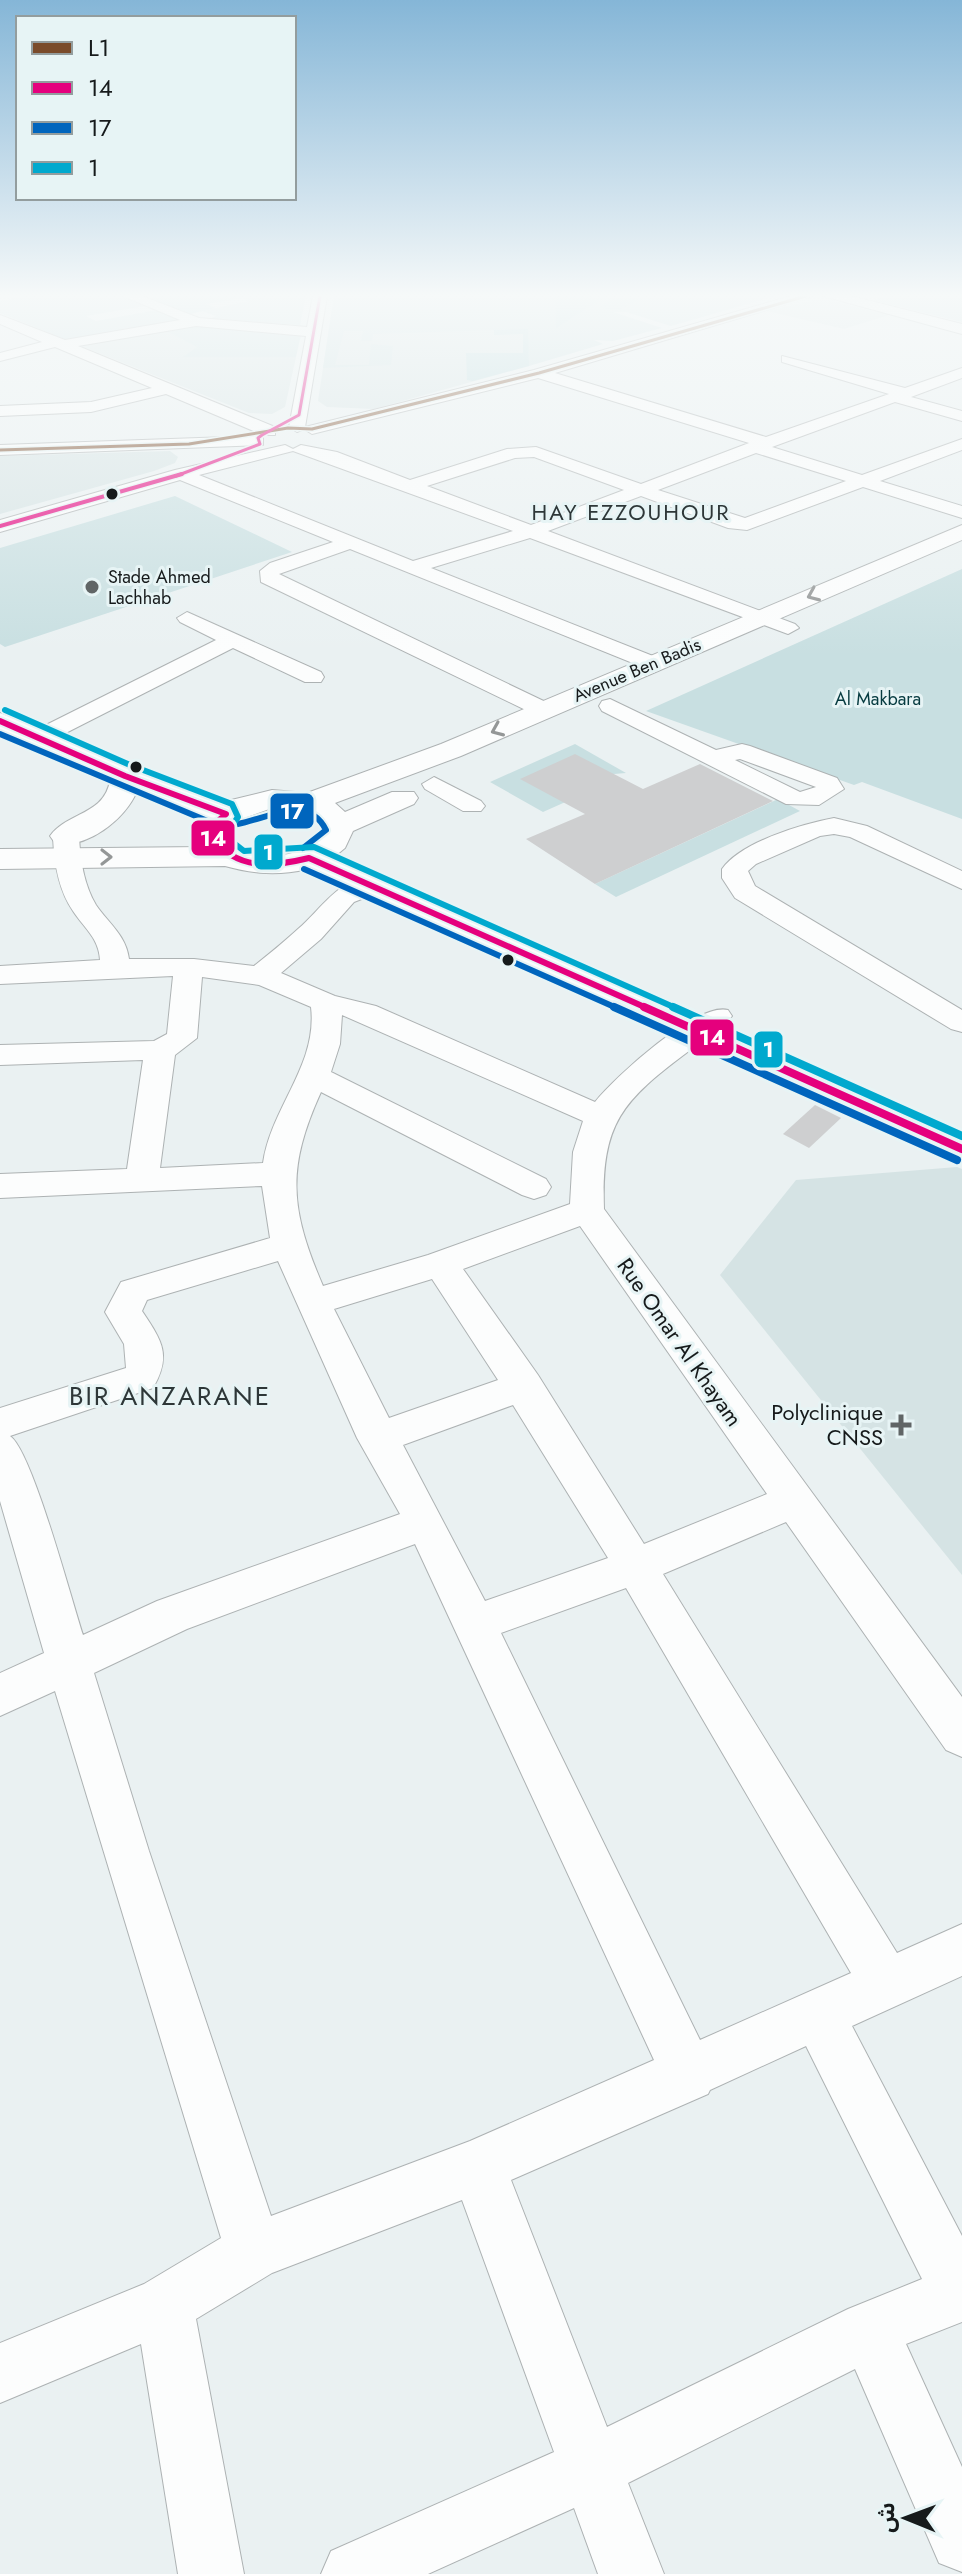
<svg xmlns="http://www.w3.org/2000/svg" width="962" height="2574" font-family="Jost,'Noto Sans Arabic',sans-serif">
	<rect width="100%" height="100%" fill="#eaf1f2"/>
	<!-- built -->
	<g fill="#d5e3e4">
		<polygon points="334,296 524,296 529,366 374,409 327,407 318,401"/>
		<polygon points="815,300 831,301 889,315 844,329 767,311"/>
		<polygon points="162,329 198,347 184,357 296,357 285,407 272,414 249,413 81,346"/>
		<polygon points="170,451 178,457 175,463 154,471 0,514 0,456"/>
		<polygon points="957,1167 962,1169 962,1575 720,1275 796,1180"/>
	</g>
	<!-- green -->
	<g fill="#c8dfe1">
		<polygon points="23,296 122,296 145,306 86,316 96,321 157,310 181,320 67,340 0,313 0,301"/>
		<polygon points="237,296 306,296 300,325 209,319 216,316 202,311 249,301"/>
		<polygon points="334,296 775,296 671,326 626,312 613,312 662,328 613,341 594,340 603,344 529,366 527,329 373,334 372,341 361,341 363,331 344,331 335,365 369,365 371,344 393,346 391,365 323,368"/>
		<polygon points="886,296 962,296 962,322 872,300"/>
		<polygon points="193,324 301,335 296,357 183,357 197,347 162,329"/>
		<polygon points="175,496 292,552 5,647 0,644 0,548"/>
		<polygon points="962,569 962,819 862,782 854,785 646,711"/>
		<polygon points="575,744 626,773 614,774 595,784 599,787 543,812 490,782"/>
		<polygon points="778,799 800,811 616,897 595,884"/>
	</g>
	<!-- forest -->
	<g fill="#b8d9dd">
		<polygon points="158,296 237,296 243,298 206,304 216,308 190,314 149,298"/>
		<polygon points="555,296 639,299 620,310 599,308 611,299 604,297 556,328"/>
		<polygon points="528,329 529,366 473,381 467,380 466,353 523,353 523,334 494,335 494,330"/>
	</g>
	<!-- building -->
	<g fill="#cecfd0">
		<polygon points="575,754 643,789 700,764 773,801 595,884 526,839 585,814 520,779"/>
		<polygon points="815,1105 841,1118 809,1148 783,1134"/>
	</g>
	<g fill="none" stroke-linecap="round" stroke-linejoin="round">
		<!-- street casing -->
		<g stroke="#adb2b3" stroke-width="2">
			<g id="street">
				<path d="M123,296H142L199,318L307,327L313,296H327L305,427L534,370L791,296H813L555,373L766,437L889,394L782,362V356L905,388L962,368V378L911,397L962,411V421L895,402L772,447L862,475L962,439V450L880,481L962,506V518L863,487L747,530L728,528L641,496L548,531L795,624L799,628L788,634L530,538L431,568L658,658L661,663L658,668L650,670L350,549L279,574L552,705L555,710L544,717L536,715L261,582L260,571L270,563L333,542L180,480L0,532V520L175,470L285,445L293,449L301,445L337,452L410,480L507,449L536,447L641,484L749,443L538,378L312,434L304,429L297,432L289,427L306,336L196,326L78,346L275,427V435H263L166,394L91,412L0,416V406L91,402L152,388L55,347L0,361V353L42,342L0,324V315L65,340L180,320ZM293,451L513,531L413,561L199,475ZM756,453L846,481L745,518L658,490ZM534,457L624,490L531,525L427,486L515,458Z"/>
				<polygon points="257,436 263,437 263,445 0,455 0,445"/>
				<polygon points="187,612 321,672 324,677 321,682 305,682 233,648 48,742 32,742 28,737 32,732 216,640 180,622 177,618"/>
				<path d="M610,699L716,750L742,744L750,746L837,778L844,789L819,805L786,804L602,711L599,706L602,701ZM740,759L816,787L800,792L735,760Z"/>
				<polygon points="434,777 481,801 485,806 481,811 463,811 425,789 422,784"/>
				<path d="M834,818L867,826L962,871V889L850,837L834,834L820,836L756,864L748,871L755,886L962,1010V1032L951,1029L735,898L722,878V869C741,842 802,824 834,818Z"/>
				<path d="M66,828L79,836C80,859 84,885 96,905C109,924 126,935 129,959H194L254,966C269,954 284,942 298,929C323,908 343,870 382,879L385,885L382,891L354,902L321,939L281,973L335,996L376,1006L595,1102C615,1077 697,1002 728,1010L732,1016C722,1030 703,1040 689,1051C622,1101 601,1123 604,1209L962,1697V1757L946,1750L786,1522L663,1574L897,1953L962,1924V1976L852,2026L962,2236V2322L906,2344L962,2467V2572L939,2563L855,2369L628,2483L664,2574H598L574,2508L428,2574H321L331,2551L554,2452L462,2200L272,2273L196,2319L244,2574H178L141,2344L0,2403V2343L144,2284L221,2238L55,1691L0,1716V1673L44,1653L0,1501V1408L126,1368L124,1344L105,1312L121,1282L270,1238L262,1186L0,1198V1174L127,1169L143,1060L0,1065V1045L154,1041L167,1034L173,976L0,984V966L100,960C99,938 84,928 73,911C58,889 54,862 53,836ZM202,977L259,985L311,1007C318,1065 271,1107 263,1163L160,1168L175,1055L197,1038ZM342,1015L583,1121L573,1152L570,1204L428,1255L323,1286C290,1209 286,1169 321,1092L522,1195L534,1199L546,1195L551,1187L546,1179L331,1072L340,1044ZM580,1226L767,1494L644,1544L538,1375L463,1269ZM278,1261L357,1438L400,1514L157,1601L83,1635C72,1602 32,1450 10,1436L153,1388C172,1355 162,1341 142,1311L147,1300ZM432,1279L498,1380L389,1418L334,1309ZM513,1405L608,1558L485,1601L403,1445ZM415,1544L654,2060L470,2141L271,2216L149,1851L94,1673L187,1629ZM626,1588L851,1973L700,2040L501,1633ZM806,2046L922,2279L848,2309L607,2427L511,2180L708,2094L710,2090Z"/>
			</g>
		</g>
		<!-- secondary casing -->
		<g stroke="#adb2b3" stroke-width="2">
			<g id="secondary">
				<polygon points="823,296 851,296 962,324 962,334"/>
				<path d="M962,525V540L461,756L335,803L345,812L392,792H414L418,798L414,804L353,831L345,848L334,857L962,1133V1162L307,869C278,876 254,874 225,866L0,869V849L203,847L196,837L206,817L137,791C126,819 86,850 55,843L50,836C67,812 105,815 110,780L0,731V713L223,802L272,790L307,793L441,744ZM272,808L300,810L323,826C311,861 250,866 228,837L236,821Z"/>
			</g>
		</g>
		<!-- street -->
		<use href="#street" fill="#fcfdfd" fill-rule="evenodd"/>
		<!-- secondary -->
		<use href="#secondary" fill="#fcfdfd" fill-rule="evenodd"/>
		<!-- bus-1 casing -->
		<g stroke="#e7f4f5" stroke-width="6">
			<polyline id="bus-1" points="0,450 189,444 288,428 312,429 539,373 806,296"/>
		</g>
		<!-- bus-2-far3 casing -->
		<g stroke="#e7f4f5" stroke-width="6">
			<polyline id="bus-2-far3" points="176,476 260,444 258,438 262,435 299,415 320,296"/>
		</g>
		<!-- bus-2-far2 casing -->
		<g stroke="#e7f4f5" stroke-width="7">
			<polyline id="bus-2-far2" points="0,526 182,474"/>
		</g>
		<!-- bus-2-far1 casing -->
		<g stroke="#e7f4f5" stroke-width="10">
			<path id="bus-2-far1" d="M0,721L125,776L226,814L217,822L212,837C237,871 272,867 309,858L649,1009"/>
		</g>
		<!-- bus-2 casing -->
		<g stroke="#e7f4f5" stroke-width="14">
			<polyline id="bus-2" points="644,1007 962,1149"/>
		</g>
		<!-- bus-3-far1 casing -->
		<g stroke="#e7f4f5" stroke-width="10">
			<g id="bus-3-far1">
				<path d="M0,734L217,825C252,831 304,786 326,830L303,848"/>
				<polyline points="304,869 619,1009"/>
			</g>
		</g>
		<!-- bus-3 casing -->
		<g stroke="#e7f4f5" stroke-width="14">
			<polyline id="bus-3" points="614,1007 957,1160"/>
		</g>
		<!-- bus-4-far1 casing -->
		<g stroke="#e7f4f5" stroke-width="10">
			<polyline id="bus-4-far1" points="5,710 130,765 232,804 238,817 225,836 244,851 314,847 678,1009"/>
		</g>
		<!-- bus-4 casing -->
		<g stroke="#e7f4f5" stroke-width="14">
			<polyline id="bus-4" points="673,1007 962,1136"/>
		</g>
		<!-- bus-1 -->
		<use href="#bus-1" stroke="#7a4b2a" stroke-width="3"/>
		<!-- bus-2-far3 -->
		<use href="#bus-2-far3" stroke="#e5007d" stroke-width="3"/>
		<!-- bus-2-far2 -->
		<use href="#bus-2-far2" stroke="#e5007d" stroke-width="4"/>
		<!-- bus-2-far1 -->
		<use href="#bus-2-far1" stroke="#e5007d" stroke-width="6"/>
		<!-- bus-2 -->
		<use href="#bus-2" stroke="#e5007d" stroke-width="8"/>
		<!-- bus-3-far1 -->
		<use href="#bus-3-far1" stroke="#0065bd" stroke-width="6"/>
		<!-- bus-3 -->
		<use href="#bus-3" stroke="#0065bd" stroke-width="8"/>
		<!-- bus-4-far1 -->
		<use href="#bus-4-far1" stroke="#00a9ce" stroke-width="6"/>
		<!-- bus-4 -->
		<use href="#bus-4" stroke="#00a9ce" stroke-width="8"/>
	</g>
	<!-- one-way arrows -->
	<defs><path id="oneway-chevron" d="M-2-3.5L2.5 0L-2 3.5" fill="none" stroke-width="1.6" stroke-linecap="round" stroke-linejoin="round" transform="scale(2)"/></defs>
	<g stroke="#949797">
		<use href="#oneway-chevron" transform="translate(813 595) rotate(157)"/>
		<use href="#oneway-chevron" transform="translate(497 730) rotate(157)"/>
		<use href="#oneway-chevron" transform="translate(106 857)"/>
	</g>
	<!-- sky -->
	<linearGradient id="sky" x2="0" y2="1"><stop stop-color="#85b6d7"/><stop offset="0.45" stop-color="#f6f9f9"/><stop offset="1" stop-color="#f6f9f9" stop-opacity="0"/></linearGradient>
	<rect width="962" height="656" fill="url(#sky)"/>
	<!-- markers -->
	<g fill="#161a1b" stroke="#e7f4f5" stroke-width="3">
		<circle cx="112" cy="494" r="7"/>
		<circle cx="136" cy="767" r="7"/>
		<circle cx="508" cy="960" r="7"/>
	</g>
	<g fill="#606566" stroke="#e7f4f5" stroke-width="3">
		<circle cx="92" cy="587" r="8"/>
		<path d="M897 1413h8v8h8v8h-8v8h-8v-8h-8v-8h8z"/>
	</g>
	<g text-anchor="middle" stroke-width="6" stroke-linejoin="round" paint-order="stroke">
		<!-- far-poi labels -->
		<g font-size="18" fill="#161a1b" stroke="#e7f4f5" text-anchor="start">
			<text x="108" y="583">Stade Ahmed<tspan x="108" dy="21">Lachhab</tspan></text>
		</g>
		<!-- far-street labels -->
		<g font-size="18" fill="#161a1b" stroke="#e7f4f5">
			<text transform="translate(637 670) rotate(-23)" y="6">Avenue Ben Badis</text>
		</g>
		<!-- far-park labels -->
		<g font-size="18" fill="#063b40" stroke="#e7f4f5">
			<text x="878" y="705">Al Makbara</text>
		</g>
		<!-- far-quarter labels -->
		<g font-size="22" letter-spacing="2" fill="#2e3738" stroke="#e7f4f5">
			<text x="631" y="520">HAY EZZOUHOUR</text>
		</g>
		<!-- street labels -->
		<g font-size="22" fill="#161a1b" stroke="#e7f4f5">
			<text transform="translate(680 1342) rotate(55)" y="8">Rue Omar Al Khayam</text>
		</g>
		<!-- poi labels -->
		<g font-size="22" fill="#161a1b" stroke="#e7f4f5" text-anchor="end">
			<text x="883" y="1420">Polyclinique<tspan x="883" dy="25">CNSS</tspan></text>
		</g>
		<!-- quarter labels -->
		<g font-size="26" letter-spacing="2" fill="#2e3738" stroke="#e7f4f5">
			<text x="170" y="1405">BIR ANZARANE</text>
		</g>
	</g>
	<g stroke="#e7f4f5" stroke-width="3">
		<rect x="269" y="792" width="46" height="38" rx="8" fill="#0065bd"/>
		<rect x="190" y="819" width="46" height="38" rx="8" fill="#e5007d"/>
		<rect x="253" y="833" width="31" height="38" rx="8" fill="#00a9ce"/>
		<rect x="689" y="1018" width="46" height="39" rx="8" fill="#e5007d"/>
		<rect x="753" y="1030" width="31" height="39" rx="8" fill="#00a9ce"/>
	</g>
	<g font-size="22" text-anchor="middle" font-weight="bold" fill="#fff">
		<text x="292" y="819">17</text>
		<text x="213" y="846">14</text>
		<text x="268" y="860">1</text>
		<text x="712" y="1045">14</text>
		<text x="768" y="1057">1</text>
	</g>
	<!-- legend -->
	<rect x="16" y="16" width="280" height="184" fill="#e7f4f5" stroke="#939d9e" stroke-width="2"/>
	<rect x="32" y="42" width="40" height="12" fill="#7a4b2a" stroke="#939d9e" stroke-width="2"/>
	<text x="88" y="56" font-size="24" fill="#161a1b">L1</text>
	<rect x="32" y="82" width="40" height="12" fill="#e5007d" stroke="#939d9e" stroke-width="2"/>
	<text x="88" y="96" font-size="24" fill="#161a1b">14</text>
	<rect x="32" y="122" width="40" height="12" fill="#0065bd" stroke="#939d9e" stroke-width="2"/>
	<text x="88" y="136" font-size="24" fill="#161a1b">17</text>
	<rect x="32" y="162" width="40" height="12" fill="#00a9ce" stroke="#939d9e" stroke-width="2"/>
	<text x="88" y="176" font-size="24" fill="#161a1b">1</text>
	<!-- north arrow -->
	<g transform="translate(906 2518) rotate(271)" stroke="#e7f4f5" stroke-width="6" paint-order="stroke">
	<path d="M0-6L14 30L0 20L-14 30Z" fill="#161a1b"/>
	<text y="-12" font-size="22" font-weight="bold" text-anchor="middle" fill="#161a1b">ش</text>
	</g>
</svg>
